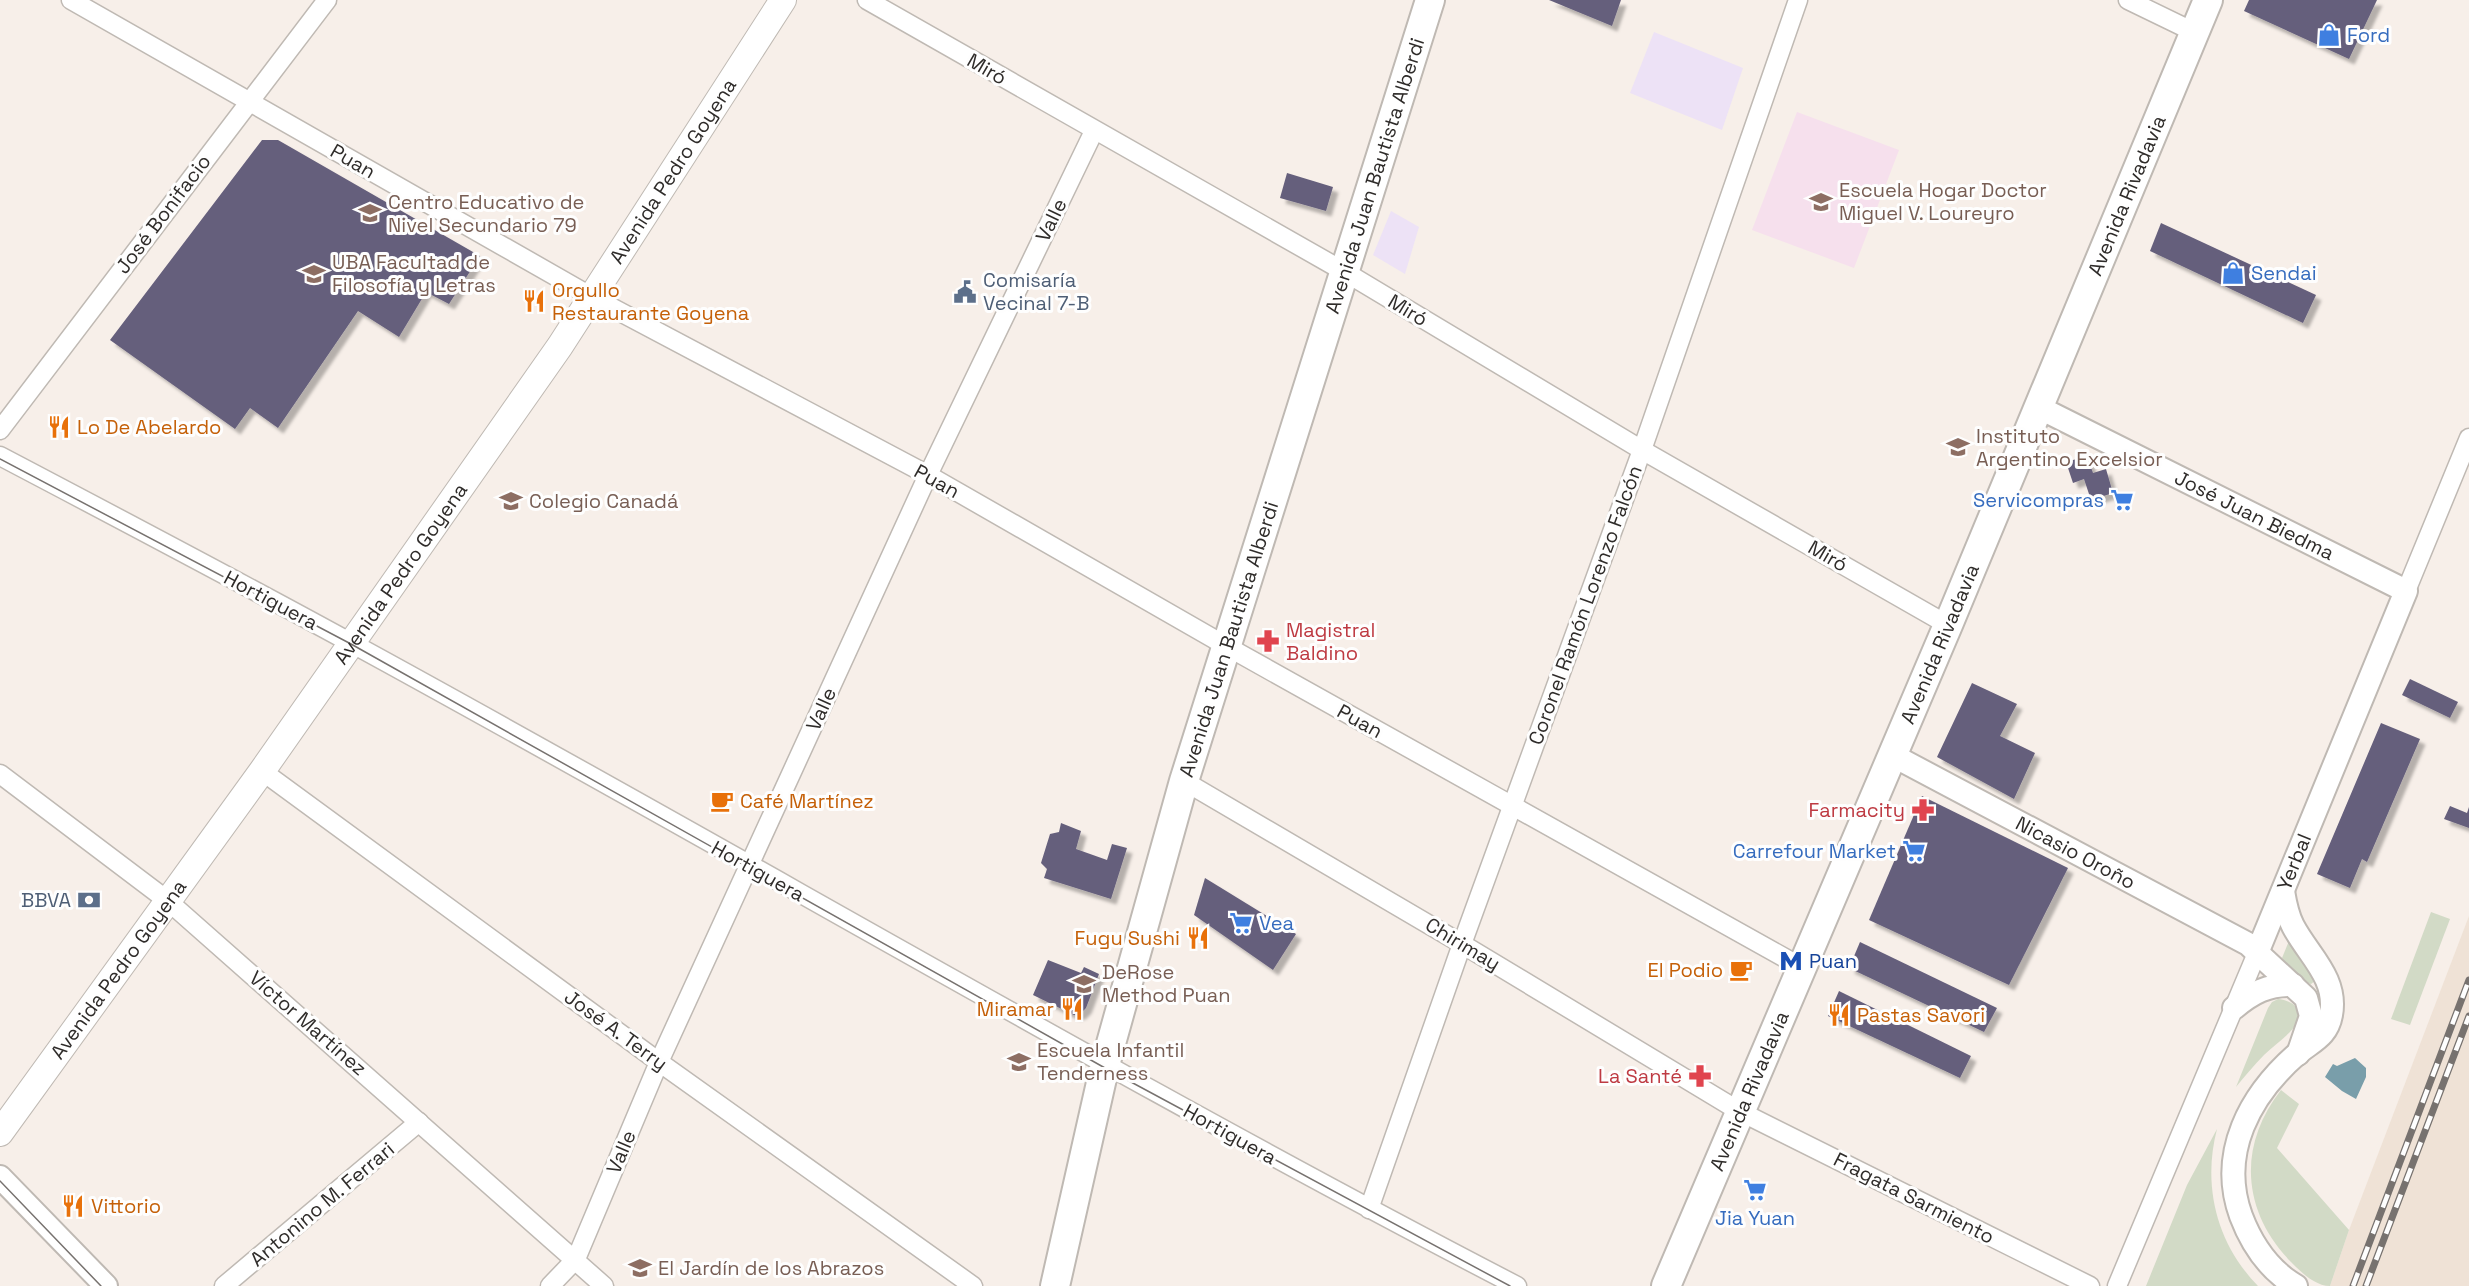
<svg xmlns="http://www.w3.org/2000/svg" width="2469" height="1286" font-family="'Space Grotesk',sans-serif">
	<defs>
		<filter id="shadow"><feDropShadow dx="5.5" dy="5.5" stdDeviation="1.5" flood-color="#0004"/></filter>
	</defs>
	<rect width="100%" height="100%" fill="#f7efe9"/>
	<!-- commercial -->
	<g fill="#ede2f6">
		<polygon points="1654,32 1743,68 1722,130 1630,93"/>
		<polygon points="1391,211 1419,227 1405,274 1373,255"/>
	</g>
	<!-- built -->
	<polygon fill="#efe2d6" points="2469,916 2469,1286 2330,1286 2349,1230"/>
	<!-- education -->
	<polygon fill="#f6e0ed" points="1797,112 1899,150 1854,268 1752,230"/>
	<!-- green -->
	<g fill="#d2dac6">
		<polygon points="2431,912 2450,919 2410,1025 2391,1019"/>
		<polygon points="2293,931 2316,980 2311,984 2301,981 2282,958"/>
		<path d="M2278,999C2290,1000 2306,1009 2297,1023C2290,1035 2274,1045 2264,1055C2254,1065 2245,1076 2236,1087L2268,1008L2272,1002Z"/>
		<path d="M2281,1090L2299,1104L2277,1148L2349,1230L2330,1286C2315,1286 2301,1272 2291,1262C2242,1212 2237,1146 2281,1090Z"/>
		<path d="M2217,1129C2202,1186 2217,1244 2258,1286H2146L2187,1185Z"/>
	</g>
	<!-- water -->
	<polygon fill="#799eaa" points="2355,1058 2366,1068 2366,1077 2356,1099 2342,1091 2325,1077 2333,1064 2337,1066"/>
	<!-- building -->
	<g fill="#655f7b" filter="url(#shadow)">
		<polygon points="1549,0 1621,0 1612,26"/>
		<polygon points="2249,0 2377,0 2349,59 2244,11"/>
		<polygon points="262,140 278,140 480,256 449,304 426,292 399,337 358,311 278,428 250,408 235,429 110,340"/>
		<polygon points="1287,173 1333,187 1326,211 1280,198"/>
		<polygon points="2161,223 2316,295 2303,323 2150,251"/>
		<polygon points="2087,456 2093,473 2106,469 2113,493 2091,500 2084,479 2073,483 2066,462"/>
		<polygon points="2410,679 2458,702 2450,718 2402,695"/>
		<polygon points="1972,683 2017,704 2000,736 2035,753 2014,799 1937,757"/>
		<polygon points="2381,723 2420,739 2367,862 2362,859 2350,888 2317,874"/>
		<polygon points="1922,796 2068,868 2009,985 1869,920"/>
		<polygon points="2450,806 2467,813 2469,807 2469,828 2444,819"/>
		<polygon points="1061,823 1081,831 1076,849 1107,860 1112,844 1127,848 1111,899 1044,878 1047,869 1041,863 1050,834 1059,832"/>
		<polygon points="1205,878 1296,934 1273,970 1194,915"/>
		<polygon points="1860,942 1997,1008 1984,1032 1849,968"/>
		<polygon points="1048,960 1081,973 1084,967 1099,974 1086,1008 1080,1014 1074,1015 1033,995"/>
		<polygon points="1839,991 1971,1056 1960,1078 1828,1016"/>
	</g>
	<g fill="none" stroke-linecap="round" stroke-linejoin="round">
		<!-- minor casing -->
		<g stroke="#bfb9b3" stroke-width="21">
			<g id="minor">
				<polyline points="71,0 592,297 928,475 1228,647 1801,967"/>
				<polyline points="867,0 1345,272 1642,450 1948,625"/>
				<polyline points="2128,0 2194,32"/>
				<polyline points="0,430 327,0"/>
				<path d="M0,456C118,518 236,580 353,644C742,856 1123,1082 1517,1286"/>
				<polyline points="2406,591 2469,438"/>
				<polyline points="262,771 659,1062 973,1286"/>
				<polyline points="0,774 168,901 604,1286"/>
				<polyline points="1184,781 1462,944 1739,1111 2090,1286"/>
				<polyline points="1369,1209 1462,944 1642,450 1798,0"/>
				<polyline points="224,1286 419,1122"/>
				<polyline points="550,1286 576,1259 659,1062 928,475 1094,131"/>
				<polyline points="2117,1286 2257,953"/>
			</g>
		</g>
		<!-- tertiary casing -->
		<g stroke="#bfb9b3" stroke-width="26">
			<g id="tertiary">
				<path id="s1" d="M2038,407L2406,591L2257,953"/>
				<path id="s2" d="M1892,755L2248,944L2306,998L2311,1016L2298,1054"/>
				<path d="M2283,891C2285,903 2287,915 2293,926C2308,955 2338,978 2331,1015C2327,1037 2312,1041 2297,1054C2250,1095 2218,1153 2241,1216C2252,1245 2269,1270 2296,1286"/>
				<path d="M2234,1008C2252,993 2268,984 2293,985"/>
				<polyline points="0,1177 106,1286"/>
			</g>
		</g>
		<!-- secondary casing -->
		<g stroke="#bfb9b3" stroke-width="28">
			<g id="secondary">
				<path id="s3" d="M0,1133L262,771L560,346L783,0"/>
			</g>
		</g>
		<!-- primary casing -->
		<g stroke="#bfb9b3" stroke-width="32">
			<g id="primary">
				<path id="s4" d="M1055,1286L1105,1065L1184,781L1430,0"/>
				<path id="s5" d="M1666,1286L1948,625L2208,0"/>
			</g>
		</g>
		<!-- minor -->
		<use href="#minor" stroke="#fff" stroke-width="18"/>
		<!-- tertiary -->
		<use href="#tertiary" stroke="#fff" stroke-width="22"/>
		<!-- secondary -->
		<use href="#secondary" stroke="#fff" stroke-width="26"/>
		<!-- primary -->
		<use href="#primary" stroke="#fff" stroke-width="28"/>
		<!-- tram -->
		<g stroke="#77726f" stroke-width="1.5">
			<polyline points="0,459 351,644 1105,1068 1510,1286"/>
			<polyline points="0,1181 101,1286"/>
		</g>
		<!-- rail casing -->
		<g stroke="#77726f" stroke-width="7">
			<g id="rail">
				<polyline points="2353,1286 2469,980"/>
				<polyline points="2366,1286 2469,1016"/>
			</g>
		</g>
		<!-- rail -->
		<use href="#rail" stroke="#fefefe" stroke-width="4.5" stroke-dasharray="14" stroke-linecap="butt"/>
	</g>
	<!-- icons -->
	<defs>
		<g id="shop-bare" transform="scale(1.8)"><path d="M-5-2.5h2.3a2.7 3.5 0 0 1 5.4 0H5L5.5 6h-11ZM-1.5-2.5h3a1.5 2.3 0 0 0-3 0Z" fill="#3f7fe0" stroke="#fefefe" stroke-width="2.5" paint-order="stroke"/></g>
		<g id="school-bare" transform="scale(1.8)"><path d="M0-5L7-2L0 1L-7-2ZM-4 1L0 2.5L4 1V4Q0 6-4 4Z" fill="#8d6e63" stroke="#fefefe" stroke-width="2.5" paint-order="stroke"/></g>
		<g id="university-bare" transform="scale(1.8)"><path d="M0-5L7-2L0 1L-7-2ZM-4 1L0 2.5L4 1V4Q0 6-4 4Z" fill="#8d6e63" stroke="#fefefe" stroke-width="2.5" paint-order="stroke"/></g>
		<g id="civic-bare" transform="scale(1.8)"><path d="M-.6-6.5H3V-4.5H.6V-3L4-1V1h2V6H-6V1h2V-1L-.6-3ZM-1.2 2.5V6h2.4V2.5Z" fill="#5c6f8a" stroke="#fefefe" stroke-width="2.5" paint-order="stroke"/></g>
		<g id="restaurant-bare" transform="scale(1.8)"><path d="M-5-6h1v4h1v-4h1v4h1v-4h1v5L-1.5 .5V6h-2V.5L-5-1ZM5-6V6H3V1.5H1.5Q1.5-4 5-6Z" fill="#e8710a" stroke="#fefefe" stroke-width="2.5" paint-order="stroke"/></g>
		<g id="supermarket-bare" transform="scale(1.8)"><path d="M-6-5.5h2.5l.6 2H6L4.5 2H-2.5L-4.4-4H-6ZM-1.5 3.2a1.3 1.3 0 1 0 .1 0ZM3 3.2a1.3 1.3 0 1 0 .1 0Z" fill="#3f7fe0" stroke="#fefefe" stroke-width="2.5" paint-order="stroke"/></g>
		<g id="pharmacy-bare" transform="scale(1.8)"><path d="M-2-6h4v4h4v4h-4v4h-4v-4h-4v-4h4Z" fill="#e0444e" stroke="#fefefe" stroke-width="2.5" paint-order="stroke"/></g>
		<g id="cafe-bare" transform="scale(1.8)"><path d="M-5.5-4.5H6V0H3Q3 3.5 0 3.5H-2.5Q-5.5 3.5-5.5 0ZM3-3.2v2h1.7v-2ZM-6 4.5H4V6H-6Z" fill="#e8710a" stroke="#fefefe" stroke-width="2.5" paint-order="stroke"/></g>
		<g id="bank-bare" transform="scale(1.8)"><path d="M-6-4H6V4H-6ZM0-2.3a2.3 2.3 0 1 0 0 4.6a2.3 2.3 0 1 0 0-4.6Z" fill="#5c6f8a" stroke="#fefefe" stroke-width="2.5" paint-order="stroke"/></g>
		<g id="metro-bare" transform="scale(1.8)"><path d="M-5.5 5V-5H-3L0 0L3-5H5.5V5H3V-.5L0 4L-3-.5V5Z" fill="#1a4fb4" stroke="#fefefe" stroke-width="2.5" paint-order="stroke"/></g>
	</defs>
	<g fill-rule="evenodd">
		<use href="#shop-bare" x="2329" y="35"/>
		<use href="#school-bare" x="1821" y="202"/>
		<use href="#school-bare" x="370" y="213"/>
		<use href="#shop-bare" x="2233" y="273"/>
		<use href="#university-bare" x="314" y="274"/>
		<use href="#civic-bare" x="965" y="292"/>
		<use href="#restaurant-bare" x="534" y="301"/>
		<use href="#restaurant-bare" x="59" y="427"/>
		<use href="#school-bare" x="1958" y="447"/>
		<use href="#supermarket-bare" x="2122" y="500"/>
		<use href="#school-bare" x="511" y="501"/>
		<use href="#pharmacy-bare" x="1268" y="641"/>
		<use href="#cafe-bare" x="722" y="801"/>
		<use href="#pharmacy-bare" x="1923" y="810"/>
		<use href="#supermarket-bare" x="1914" y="851"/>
		<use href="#bank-bare" x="89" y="900"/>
		<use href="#supermarket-bare" x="1241" y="923"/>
		<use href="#restaurant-bare" x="1198" y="938"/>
		<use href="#metro-bare" x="1791" y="961"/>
		<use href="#cafe-bare" x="1741" y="970"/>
		<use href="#university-bare" x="1084" y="984"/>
		<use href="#restaurant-bare" x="1072" y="1009"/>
		<use href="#restaurant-bare" x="1839" y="1015"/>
		<use href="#school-bare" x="1019" y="1062"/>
		<use href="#pharmacy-bare" x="1700" y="1076"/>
		<use href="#supermarket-bare" x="1755" y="1190"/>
		<use href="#restaurant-bare" x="73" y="1206"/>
		<use href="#school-bare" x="640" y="1268"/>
	</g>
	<g text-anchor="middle" stroke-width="6" stroke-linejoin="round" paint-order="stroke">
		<!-- shop labels -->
		<g font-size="20" fill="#366cbe" stroke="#fefefe" text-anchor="start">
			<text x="2347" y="42">Ford</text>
			<text x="2251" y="280">Sendai</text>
			<text x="2104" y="507" text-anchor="end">Servicompras</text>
			<text x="1896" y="858" text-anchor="end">Carrefour Market</text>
			<text x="1259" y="930">Vea</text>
			<text x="1755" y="1225" text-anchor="middle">Jia Yuan</text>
		</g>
		<!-- street labels -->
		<g font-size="20" fill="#2f2c2a" stroke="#fefefe">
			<text transform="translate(987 69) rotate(30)" y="7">Miró</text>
			<text transform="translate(353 161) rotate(30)" y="7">Puan</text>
			<text dy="7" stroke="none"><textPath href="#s3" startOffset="1174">Avenida Pedro Goyena</textPath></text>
			<text dy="7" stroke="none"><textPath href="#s4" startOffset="1156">Avenida Juan Bautista Alberdi</textPath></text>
			<text dy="7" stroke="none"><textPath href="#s5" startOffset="1184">Avenida Rivadavia</textPath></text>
			<text transform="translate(163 214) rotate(-53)" y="7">José Bonifacio</text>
			<text transform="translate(1051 220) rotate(-64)" y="7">Valle</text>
			<text transform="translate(1408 310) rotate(31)" y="7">Miró</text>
			<text transform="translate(937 481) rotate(29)" y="7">Puan</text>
			<text dy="7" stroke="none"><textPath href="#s1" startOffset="242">José Juan Biedma</textPath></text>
			<text transform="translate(1828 556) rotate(30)" y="7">Miró</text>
			<text dy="7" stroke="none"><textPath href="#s3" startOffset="688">Avenida Pedro Goyena</textPath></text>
			<text transform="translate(271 600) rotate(28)" y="7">Hortiguera</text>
			<text transform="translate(1585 605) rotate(-70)" y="7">Coronel Ramón Lorenzo Falcón</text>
			<text dy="7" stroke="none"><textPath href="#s4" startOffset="670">Avenida Juan Bautista Alberdi</textPath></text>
			<text dy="7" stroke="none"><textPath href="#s5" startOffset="698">Avenida Rivadavia</textPath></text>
			<text transform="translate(821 709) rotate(-66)" y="7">Valle</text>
			<text transform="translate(1360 721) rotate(29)" y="7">Puan</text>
			<text dy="7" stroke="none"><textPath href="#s2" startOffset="208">Nicasio Oroño</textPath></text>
			<text transform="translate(2294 862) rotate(-68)" y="7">Yerbal</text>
			<text transform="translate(758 871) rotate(29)" y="7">Hortiguera</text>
			<text transform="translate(1463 944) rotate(31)" y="7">Chirimay</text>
			<text dy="7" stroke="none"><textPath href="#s3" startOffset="202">Avenida Pedro Goyena</textPath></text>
			<text transform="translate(308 1023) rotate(41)" y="7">Víctor Martínez</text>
			<text transform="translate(616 1030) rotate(36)" y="7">José A. Terry</text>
			<text dy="7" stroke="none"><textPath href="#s5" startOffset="212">Avenida Rivadavia</textPath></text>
			<text transform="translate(1230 1134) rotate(29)" y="7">Hortiguera</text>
			<text transform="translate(621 1152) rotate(-67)" y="7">Valle</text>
			<text transform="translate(1914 1198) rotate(27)" y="7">Fragata Sarmiento</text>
			<text transform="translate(322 1204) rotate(-40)" y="7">Antonino M. Ferrari</text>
		</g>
		<!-- education labels -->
		<g font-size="20" fill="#785e54" stroke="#fefefe" text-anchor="start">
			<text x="1839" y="197">Escuela Hogar Doctor<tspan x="1839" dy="23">Miguel V. Loureyro</tspan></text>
			<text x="388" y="209">Centro Educativo de<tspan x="388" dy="23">Nivel Secundario 79</tspan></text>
			<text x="332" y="269">UBA Facultad de<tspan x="332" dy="23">Filosofía y Letras</tspan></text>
			<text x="1976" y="443">Instituto<tspan x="1976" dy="23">Argentino Excelsior</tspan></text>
			<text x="529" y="508">Colegio Canadá</text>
			<text x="1102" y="979">DeRose<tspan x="1102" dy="23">Method Puan</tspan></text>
			<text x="1037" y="1057">Escuela Infantil<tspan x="1037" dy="23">Tenderness</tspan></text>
			<text x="658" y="1275">El Jardín de los Abrazos</text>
		</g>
		<!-- service labels -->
		<g font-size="20" fill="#4e5e75" stroke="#fefefe" text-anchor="start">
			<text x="983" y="287">Comisaría<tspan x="983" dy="23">Vecinal 7-B</tspan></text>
			<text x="71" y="907" text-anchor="end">BBVA</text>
		</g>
		<!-- food labels -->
		<g font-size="20" fill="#c56008" stroke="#fefefe" text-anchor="start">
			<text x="552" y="297">Orgullo<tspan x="552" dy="23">Restaurante Goyena</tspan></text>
			<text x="77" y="434">Lo De Abelardo</text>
			<text x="740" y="808">Café Martínez</text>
			<text x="1180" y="945" text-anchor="end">Fugu Sushi</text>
			<text x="1723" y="977" text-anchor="end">El Podio</text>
			<text x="1054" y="1016" text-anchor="end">Miramar</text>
			<text x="1857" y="1022">Pastas Savori</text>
			<text x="91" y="1213">Vittorio</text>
		</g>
		<!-- health labels -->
		<g font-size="20" fill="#be3a42" stroke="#fefefe" text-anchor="end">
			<text x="1286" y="637" text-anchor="start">Magistral<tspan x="1286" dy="23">Baldino</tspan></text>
			<text x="1905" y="817">Farmacity</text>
			<text x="1682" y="1083">La Santé</text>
		</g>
		<!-- transit labels -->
		<g font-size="20" fill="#164399" stroke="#fefefe" text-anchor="start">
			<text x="1809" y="968">Puan</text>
		</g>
	</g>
</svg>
